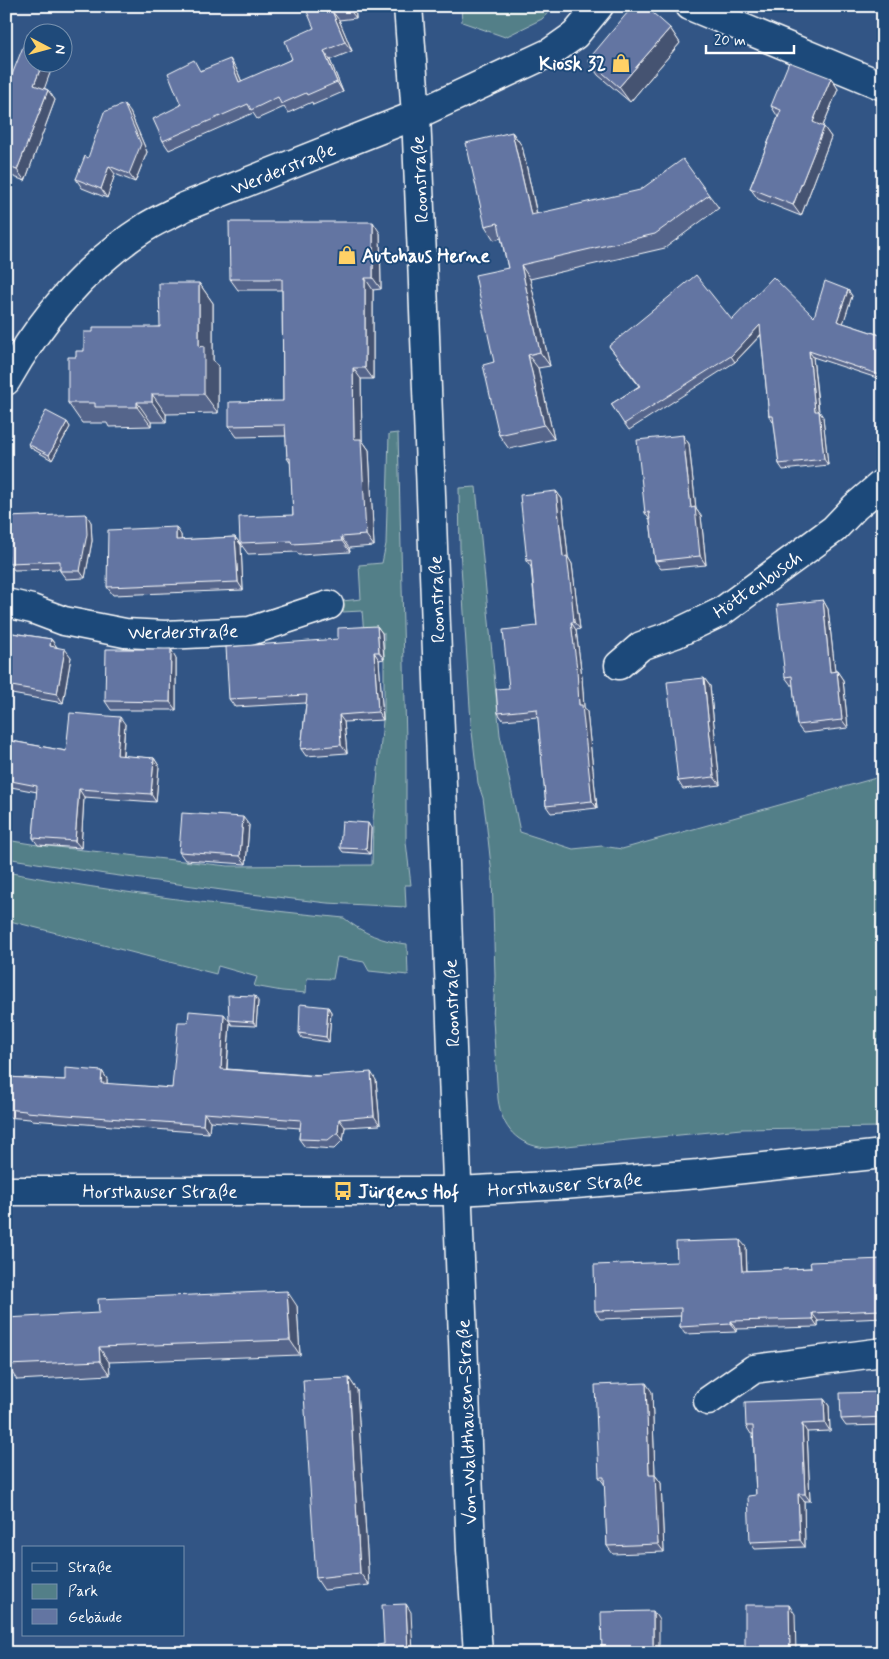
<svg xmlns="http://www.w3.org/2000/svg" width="889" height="1659" font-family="Mynerve,sans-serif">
	<rect width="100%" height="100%" fill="#325585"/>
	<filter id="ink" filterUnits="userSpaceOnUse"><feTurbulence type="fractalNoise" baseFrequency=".02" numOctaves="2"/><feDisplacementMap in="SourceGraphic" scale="10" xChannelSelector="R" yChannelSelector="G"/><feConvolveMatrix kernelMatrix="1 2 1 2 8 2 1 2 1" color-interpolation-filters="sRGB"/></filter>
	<g filter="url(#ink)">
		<!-- green -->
		<g fill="#537f88" stroke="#a9bfc4">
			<polygon points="461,6 554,6 542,19 505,37 462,22"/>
			<polygon points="398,433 406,740 406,842 411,885 405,885 406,907 327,903 251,894 105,874 6,858 6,840 38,845 228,866 372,865 373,821 384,711 384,633 364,634 362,611 342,612 342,601 361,599 359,565 382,563 386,544 389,434"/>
			<path d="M476,487L500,735L520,832L573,849L602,846L622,849L883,776V1127L741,1129L546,1148C517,1145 502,1128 498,1099L493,1020L495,976L492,875L486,820L483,798L478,783L471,723L460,549L459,488Z"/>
			<path d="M6,872C118,893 231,907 344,918C362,933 384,942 407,944L408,975L369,971L364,962L337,957L333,979L307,978L306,993L282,991L254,986L257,977L218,966L216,974L6,920Z"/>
		</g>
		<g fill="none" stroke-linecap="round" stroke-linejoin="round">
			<!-- street casing -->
			<g stroke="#fff" stroke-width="31">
				<g id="street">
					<polyline points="690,6 883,86"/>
					<path d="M6,381C41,319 86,265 146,227C158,219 172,214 184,207L416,115L551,52L575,35L599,6"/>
					<polyline points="6,603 32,609 64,621 125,633 165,635 250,631 329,605"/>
					<polyline points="619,665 641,646 675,634 721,612 834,529 855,507 883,483"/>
					<polyline points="708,1401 754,1369 883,1352"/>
				</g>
			</g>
			<!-- secondary casing -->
			<g stroke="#fff" stroke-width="31">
				<g id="secondary">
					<polyline points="408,6 416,115 422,257 471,1550 478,1653"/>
					<polyline points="6,1191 458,1191 563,1185 698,1174 883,1154"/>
				</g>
			</g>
			<!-- street -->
			<use href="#street" stroke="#1f4a7a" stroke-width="28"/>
			<!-- secondary -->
			<use href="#secondary" stroke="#1f4a7a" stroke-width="28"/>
		</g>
		<!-- wall -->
		<g fill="#55658b" stroke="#fff">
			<polygon points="355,6 356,18 339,20 352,51 330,60 343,92 313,105 312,102 288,113 284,107 257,119 253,113 169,150 163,141 181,105 201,70 236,68 242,82 292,59 314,28 313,10"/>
			<polygon points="670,28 680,43 630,102 598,75 588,60"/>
			<polygon points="32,62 54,62 44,88 48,90 55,100 25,181 6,174 6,90"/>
			<polygon points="831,78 838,89 823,126 831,137 801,216 758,199 750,188 778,117 771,106"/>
			<polygon points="130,112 147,152 135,182 115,174 107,198 82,188 76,179 88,158"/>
			<polygon points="512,132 522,146 537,214 709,195 719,208 665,248 530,279 550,366 538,368 554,439 509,449 499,435 494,362 508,268 501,238 494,240 485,226"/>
			<polygon points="380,233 381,289 373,290 373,379 361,379 362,440 369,450 374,546 349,548 350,552 299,555 297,552 248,554 240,543 293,515 291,464 287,458 286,436 237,437 229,426 283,401 282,290 238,290 230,279"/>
			<polygon points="199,283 213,303 213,360 218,366 218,413 166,414 166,422 151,422 151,426 109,427 107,423 82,423 68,403 76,357 84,351 93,332 160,327"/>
			<polygon points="848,290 852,296 843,323 883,336 883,380 813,357 819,411 823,417 828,465 783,470 779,464 774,422 773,422 769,416 761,335 735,362 629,430 611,404 639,386 609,346 732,320 814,317"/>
			<polygon points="67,422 70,427 52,460 31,448 28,444"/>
			<polygon points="683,435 689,444 696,509 701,516 706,565 661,569 655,561 650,520 645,513"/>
			<polygon points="556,491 562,499 568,557 572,564 580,629 576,630 582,677 584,707 587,712 597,808 551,813 546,806 538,717 503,720 498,713 537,626 531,567 527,561"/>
			<polygon points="6,517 91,522 92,541 85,578 66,579 60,571 60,569 14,570 9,563 8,558 6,557"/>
			<polygon points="181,535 181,540 235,537 241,545 243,590 113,595 107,587"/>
			<polygon points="823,600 828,609 835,671 837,671 843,680 848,728 803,733 797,725 793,685 791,685 785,677"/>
			<polygon points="377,626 382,633 384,659 379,660 383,720 344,722 347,753 306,756 301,749 306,703 235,707 229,699 338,639"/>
			<polygon points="6,632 51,639 57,647 71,657 63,703 6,693"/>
			<polygon points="176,658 176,710 111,710 105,701"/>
			<polygon points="704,678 710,686 720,785 683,789 678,781"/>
			<polygon points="125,724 123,756 154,758 159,766 156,802 84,797 81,848 38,845 33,838 37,792 6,786 6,740 66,751"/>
			<polygon points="249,825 246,864 185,860 179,852"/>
			<polygon points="371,828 370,854 343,852 340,848"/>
			<polygon points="258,1001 256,1026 232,1025 230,1022 227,1069 376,1080 380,1125 345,1127 343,1140 334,1149 305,1147 299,1139 300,1128 210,1121 209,1133 31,1120 30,1119 6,1117 6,1064 8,1067 7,1077 65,1080 102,1071 107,1079 107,1084 172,1088 188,1022 229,1020"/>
			<polygon points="328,1007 331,1012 329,1042 302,1038 299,1033"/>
			<polygon points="746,1247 747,1271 811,1268 883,1259 883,1318 818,1321 818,1327 736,1329 736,1332 685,1334 680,1327 681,1316 600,1319 595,1311 677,1262"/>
			<polygon points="297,1306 300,1355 109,1362 110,1375 17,1380 7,1365"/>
			<polygon points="349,1378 357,1390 369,1585 324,1590 316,1578"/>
			<polygon points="652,1392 655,1475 661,1483 664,1552 613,1554 607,1546 605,1485 599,1477"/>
			<polygon points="883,1392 883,1425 846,1426 841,1419"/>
			<polygon points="824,1399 829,1406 830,1431 807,1432 810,1501 804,1501 805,1547 755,1549 750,1542 756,1495 753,1434 751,1434 746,1426"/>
		</g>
		<!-- shaded-wall -->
		<g fill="#455271" stroke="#fff">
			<polygon points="349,6 355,6 356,18 349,9"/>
			<polygon points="332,11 339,20 352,51 345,42"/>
			<polygon points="670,28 680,43 630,102 619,87"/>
			<polygon points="324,51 330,60 343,92 337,82"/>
			<polygon points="230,59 236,68 246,92 239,82"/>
			<polygon points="43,62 54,62 42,95 34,85"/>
			<polygon points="831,78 838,89 820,133 813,122"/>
			<polygon points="48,90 55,100 25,181 17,170"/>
			<polygon points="124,104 130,112 147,152 135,182 129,174"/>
			<polygon points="824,127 831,137 801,216 793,205"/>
			<polygon points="512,132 522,146 540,229 531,215"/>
			<polygon points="109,166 115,174 107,198 101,189"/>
			<polygon points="373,222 380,233 381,289 373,278"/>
			<polygon points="521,265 530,279 550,366 540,352"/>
			<polygon points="365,278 373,290 373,379 365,368"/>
			<polygon points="199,283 213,303 213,360 218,366 218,413 204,394 199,347"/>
			<polygon points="848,290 852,296 842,327 837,321"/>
			<polygon points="760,325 764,331 735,362 731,356"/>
			<polygon points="809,351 813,357 819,417 815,411"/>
			<polygon points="528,355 538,368 554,439 544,425"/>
			<polygon points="353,368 361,379 362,440 369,450 374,546 366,535 354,439"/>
			<polygon points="152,394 166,414 166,422 152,402"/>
			<polygon points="137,402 151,422 151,426 137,407"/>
			<polygon points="819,411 823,417 828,465 824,459"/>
			<polygon points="67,422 70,427 52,460 49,455"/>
			<polygon points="683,435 689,444 696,509 701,516 706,565 700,556 691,508"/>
			<polygon points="556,491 562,499 568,557 572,564 580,629 574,622 563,557"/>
			<polygon points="86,514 91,522 92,541 85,578 80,571"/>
			<polygon points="176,527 181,535 182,548 176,540"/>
			<polygon points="235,537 241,545 243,590 238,582"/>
			<polygon points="341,537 349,548 350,552 342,541"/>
			<polygon points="823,600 828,609 836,680 830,672"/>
			<polygon points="571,622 576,630 582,677 584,707 587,712 597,808 592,801 579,705"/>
			<polygon points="377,626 382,633 384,659 379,652"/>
			<polygon points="51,639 57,648 50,646"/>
			<polygon points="65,649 71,657 63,703 57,694"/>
			<polygon points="171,649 176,658 176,710 170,702"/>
			<polygon points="374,652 379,660 383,720 378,712"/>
			<polygon points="837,671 843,680 848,728 842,720"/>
			<polygon points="704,678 710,686 720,785 714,777"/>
			<polygon points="339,715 344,722 347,753 341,745"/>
			<polygon points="120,717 125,724 122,763 117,755"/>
			<polygon points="154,758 159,766 156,802 151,794"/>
			<polygon points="79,789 84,797 81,848 75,841"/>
			<polygon points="243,817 249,825 246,864 240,856"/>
			<polygon points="368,823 371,828 370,854 366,849"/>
			<polygon points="255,996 258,1001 256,1026 253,1022"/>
			<polygon points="328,1007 331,1012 329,1042 326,1037"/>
			<polygon points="224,1014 230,1022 226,1077 221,1069"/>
			<polygon points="6,1064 8,1067 7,1084 6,1084"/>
			<polygon points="102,1071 107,1079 107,1091 101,1083"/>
			<polygon points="371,1072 376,1080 380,1125 374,1116"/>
			<polygon points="204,1113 210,1121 209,1133 203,1125"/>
			<polygon points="339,1119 345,1127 343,1140 338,1132"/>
			<polygon points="740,1240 746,1247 747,1279 742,1271"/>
			<polygon points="287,1291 297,1306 300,1355 290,1340"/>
			<polygon points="812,1313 818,1321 818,1327 813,1319"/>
			<polygon points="731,1321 736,1329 736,1332 731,1324"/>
			<polygon points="99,1347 109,1362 110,1375 100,1361"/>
			<polygon points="349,1378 357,1390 369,1585 360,1573"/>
			<polygon points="646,1383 652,1392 655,1475 661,1483 664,1552 658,1544 649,1475"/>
			<polygon points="824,1399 829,1406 830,1431 825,1423"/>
			<polygon points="802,1424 807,1432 810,1501 805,1494"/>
			<polygon points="798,1494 804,1501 805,1547 800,1540"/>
			<polygon points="406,1604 411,1612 413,1653 408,1653"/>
			<polygon points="789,1605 795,1614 796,1653 790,1653"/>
			<polygon points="653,1611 659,1620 659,1653 653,1653"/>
		</g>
		<!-- building -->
		<g fill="#6375a2" stroke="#fff">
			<polygon points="313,6 349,6 349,9 332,11 345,42 324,51 337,82 307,95 306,93 281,104 278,97 251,110 248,104 163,141 153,119 181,105 168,73 194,60 200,71 230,59 239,82 292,59 285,41 314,28 306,9 313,10"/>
			<polygon points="633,6 645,6 670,28 619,87 588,60"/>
			<polygon points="28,34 32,36 32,62 43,62 34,85 48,90 17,170 6,166 6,90"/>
			<polygon points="789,62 831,78 813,122 824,127 793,205 750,188 781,110 771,106"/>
			<polygon points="124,104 141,144 129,174 109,166 101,189 76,179 85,156 88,158 104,112"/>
			<polygon points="512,132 531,215 640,190 683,159 709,195 655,234 521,265 540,352 528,355 544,425 499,435 483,365 494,362 475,275 508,268 498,223 485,226 466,143"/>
			<polygon points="229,222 373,222 373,278 365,278 365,368 353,368 354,439 361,439 366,535 341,537 342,541 292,544 291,541 240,543 239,517 293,515 290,458 287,458 285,425 229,426 229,402 283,401 282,279 230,279"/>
			<polygon points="696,275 732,320 773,277 814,317 825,281 848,290 837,321 883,336 883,376 809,351 815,411 819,411 824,459 779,464 773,416 769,416 760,325 731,356 624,424 611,404 640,386 609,346"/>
			<polygon points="159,283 199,283 199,347 204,346 204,394 152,394 152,402 137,402 137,407 95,407 95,403 68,403 68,357 76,357 76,351 84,351 84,332 93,332 93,327 160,327"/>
			<polygon points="46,411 67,422 49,455 28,444"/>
			<polygon points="683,435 691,508 695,507 700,556 655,561 649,512 645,513 637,440"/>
			<polygon points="556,491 563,557 567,556 571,589 574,622 571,622 577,669 579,705 582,705 592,801 546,806 537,709 498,713 496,689 509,688 503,630 537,626 531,560 527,561 520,495"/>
			<polygon points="86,514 87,534 80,571 60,571 60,561 9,563 8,555 6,554 6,517"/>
			<polygon points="176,527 176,540 235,537 238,582 107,587 108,530"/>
			<polygon points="823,600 830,672 837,671 842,720 797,725 792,676 785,677 777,605"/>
			<polygon points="377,626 379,652 374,652 378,712 339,715 341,745 301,749 307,695 229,699 226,647 338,639 338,628"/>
			<polygon points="6,632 51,639 50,646 65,649 57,694 6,685"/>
			<polygon points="106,649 171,649 170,702 105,701"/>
			<polygon points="704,678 714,777 678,781 667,682"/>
			<polygon points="70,713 120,717 117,755 154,758 151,794 79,789 75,841 33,838 37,786 6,780 6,740 66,751"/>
			<polygon points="182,813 243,817 240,856 179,852"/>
			<polygon points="342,821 368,823 366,849 340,848"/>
			<polygon points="228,995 255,996 253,1022 229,1020"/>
			<polygon points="300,1004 328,1007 326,1037 299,1033"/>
			<polygon points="189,1011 224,1014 221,1069 316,1076 371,1072 374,1116 339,1119 338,1132 328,1140 299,1139 301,1120 204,1113 203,1125 26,1112 26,1111 6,1109 6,1077 65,1080 65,1068 102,1071 101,1083 172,1088 178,1022 188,1022"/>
			<polygon points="740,1240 742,1271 811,1268 810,1262 883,1259 883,1305 881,1305 881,1310 812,1313 813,1319 731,1321 731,1324 680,1327 681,1308 595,1311 594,1265 677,1262 676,1242"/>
			<polygon points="287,1291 290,1340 99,1347 100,1361 7,1365 6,1347 6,1318 99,1313 98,1299"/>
			<polygon points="349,1378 360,1573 316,1578 303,1380"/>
			<polygon points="646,1383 649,1475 655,1475 658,1544 607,1546 604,1477 599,1477 595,1385"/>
			<polygon points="883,1392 883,1417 841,1419 840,1393"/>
			<polygon points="824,1399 825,1423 802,1424 805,1494 798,1494 800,1540 750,1542 748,1496 756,1495 753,1426 746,1426 745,1402"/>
			<polygon points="406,1604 408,1653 378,1653 377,1645 384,1644 382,1605"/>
			<polygon points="745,1605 789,1605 790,1653 745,1653"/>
			<polygon points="653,1611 653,1653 602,1653 601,1612"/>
		</g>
	</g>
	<!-- icons -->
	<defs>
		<g id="shop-bare" transform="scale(1.5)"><path d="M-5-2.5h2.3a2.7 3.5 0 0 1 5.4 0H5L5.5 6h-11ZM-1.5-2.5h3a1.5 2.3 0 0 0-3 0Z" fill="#ffd166" stroke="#1f4a7a" stroke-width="2.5" paint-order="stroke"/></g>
		<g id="bus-bare" transform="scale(1.5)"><path d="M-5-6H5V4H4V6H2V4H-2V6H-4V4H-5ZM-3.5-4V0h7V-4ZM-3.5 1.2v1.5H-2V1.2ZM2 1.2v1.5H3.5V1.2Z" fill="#ffd166" stroke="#1f4a7a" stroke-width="2.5" paint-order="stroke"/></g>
	</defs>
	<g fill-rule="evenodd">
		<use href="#shop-bare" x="621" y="63"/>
		<use href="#shop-bare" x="347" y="255"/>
		<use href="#bus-bare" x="343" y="1191"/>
	</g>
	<g text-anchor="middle" stroke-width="4" stroke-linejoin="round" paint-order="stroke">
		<!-- poi labels -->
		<g font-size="19" font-weight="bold" fill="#fff" stroke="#1f4a7a" text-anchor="start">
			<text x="606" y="70" text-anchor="end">Kiosk 32</text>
			<text x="362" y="262">Autohaus Herne</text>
			<text x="358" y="1198">Jürgens Hof</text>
		</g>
		<!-- street labels -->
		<g font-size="19" fill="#fff" stroke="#1f4a7a">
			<text transform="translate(283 168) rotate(-22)" y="7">Werderstraße</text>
			<text transform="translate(419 179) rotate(-93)" y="7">Roonstraße</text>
			<text transform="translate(757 584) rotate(-35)" y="7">Höttenbusch</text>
			<text transform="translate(436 599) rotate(-92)" y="7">Roonstraße</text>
			<text transform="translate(183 631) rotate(-1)" y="7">Werderstraße</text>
			<text transform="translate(451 1003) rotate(-92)" y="7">Roonstraße</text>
			<text transform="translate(565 1184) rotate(-4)" y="7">Horsthauser Straße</text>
			<text x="160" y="1198">Horsthauser Straße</text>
			<text transform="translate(466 1422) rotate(-92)" y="7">Von-Waldthausen-Straße</text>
		</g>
	</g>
	<!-- margin -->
	<rect width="889" height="1659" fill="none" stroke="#1f4a7a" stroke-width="25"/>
	<rect x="12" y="12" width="864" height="1634" fill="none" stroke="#fff" stroke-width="2" filter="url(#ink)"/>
	<!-- legend -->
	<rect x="22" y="1546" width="162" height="90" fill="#1f4a7a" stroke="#7992af"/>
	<rect x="32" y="1563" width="25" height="8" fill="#1f4a7a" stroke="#7992af"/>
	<text x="68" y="1572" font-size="15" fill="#ffffff">Straße</text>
	<rect x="32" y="1584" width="25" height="15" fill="#537f88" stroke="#7992af"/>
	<text x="68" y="1596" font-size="15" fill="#ffffff">Park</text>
	<rect x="32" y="1609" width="25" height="15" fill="#6375a2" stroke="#7992af"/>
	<text x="68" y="1622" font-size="15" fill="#ffffff">Gebäude</text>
	<!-- north arrow -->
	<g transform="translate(48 48) rotate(96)"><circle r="24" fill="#1f4a7a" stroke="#7992af"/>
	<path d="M0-4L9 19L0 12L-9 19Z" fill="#ffd166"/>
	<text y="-8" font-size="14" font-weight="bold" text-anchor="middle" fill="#ffffff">N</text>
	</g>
	<!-- scale -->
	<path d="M706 45v8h88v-8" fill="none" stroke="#ffffff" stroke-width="2.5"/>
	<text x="714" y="45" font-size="15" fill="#ffffff" stroke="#1f4a7a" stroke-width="4" paint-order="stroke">20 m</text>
</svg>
